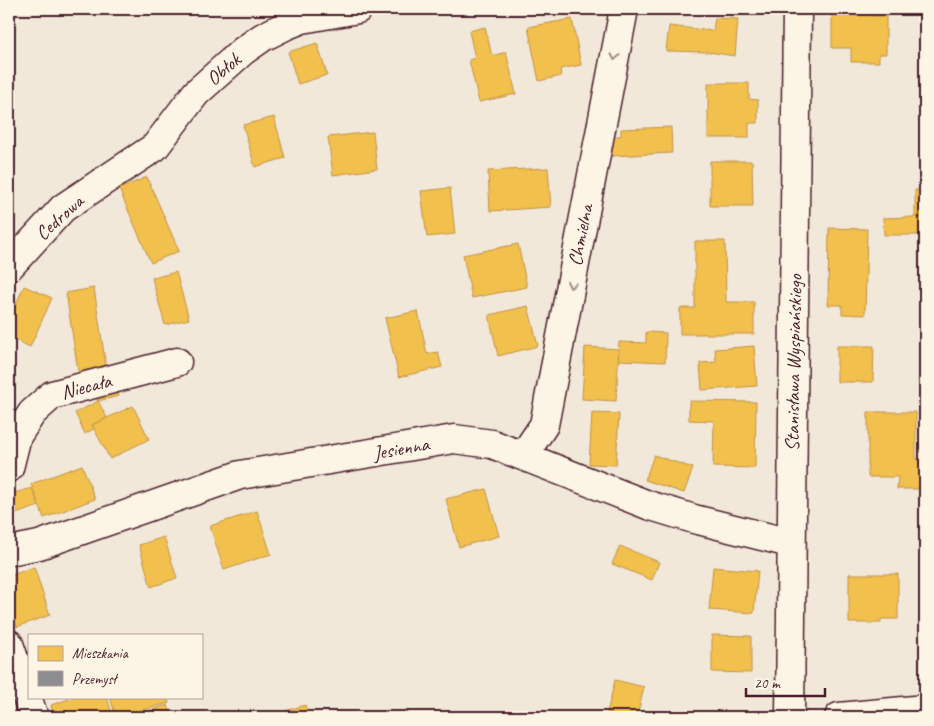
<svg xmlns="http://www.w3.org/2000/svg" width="934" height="726" font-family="Caveat,sans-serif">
	<rect width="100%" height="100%" fill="#f1e8da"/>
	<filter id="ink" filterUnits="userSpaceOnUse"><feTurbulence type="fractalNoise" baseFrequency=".02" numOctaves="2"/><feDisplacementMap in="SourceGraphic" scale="10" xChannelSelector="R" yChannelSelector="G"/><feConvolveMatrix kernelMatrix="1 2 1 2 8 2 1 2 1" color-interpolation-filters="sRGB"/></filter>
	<g filter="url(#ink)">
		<!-- homes -->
		<g fill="#f2c14e" stroke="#c09044">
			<polygon points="832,9 872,9 872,16 886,16 886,54 879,54 879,62 851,62 851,48 832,48"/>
			<polygon points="715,18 738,19 735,56 709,52 666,51 669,26 713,31"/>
			<polygon points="572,19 581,65 560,69 561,76 539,81 528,27"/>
			<polygon points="485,27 492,56 506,52 516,94 479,102 469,60 475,58 469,31"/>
			<polygon points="317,43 327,75 298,84 288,52"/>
			<polygon points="708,83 749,83 749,99 758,100 758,123 749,123 749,138 708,138"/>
			<polygon points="274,117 285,158 255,167 243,125"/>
			<polygon points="671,127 672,153 612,156 611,136 621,136 621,129"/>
			<polygon points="373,132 377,169 333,175 328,137"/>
			<polygon points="710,161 752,161 753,206 710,206"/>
			<polygon points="548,168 551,207 490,211 488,171"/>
			<polygon points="147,177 179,251 151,263 119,189"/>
			<polygon points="450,188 455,234 427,237 421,191"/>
			<polygon points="915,190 925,190 925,218 915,217"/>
			<polygon points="915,217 925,218 925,235 884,235 883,218"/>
			<polygon points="829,228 867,229 865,315 842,314 842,305 828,305"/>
			<polygon points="695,241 725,241 726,302 754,302 754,334 680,334 680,308 695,308"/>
			<polygon points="518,244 527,287 472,298 463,255"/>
			<polygon points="176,272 189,319 165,325 152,278"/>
			<polygon points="24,286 52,298 30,347 9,337 9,309 13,311"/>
			<polygon points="94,288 106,367 78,371 66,293"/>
			<polygon points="528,306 538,346 498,356 489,315"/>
			<polygon points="418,311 427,354 438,352 442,367 399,377 385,318"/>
			<polygon points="646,332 666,333 665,362 618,360 619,342 646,343"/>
			<polygon points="754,346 757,386 702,390 700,363 716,362 715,349"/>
			<polygon points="837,346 874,346 873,382 837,382"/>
			<polygon points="585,347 619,349 616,401 582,399"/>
			<polygon points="117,386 119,396 98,401 95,391"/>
			<polygon points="98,401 107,418 92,425 95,428 85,434 75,413"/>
			<polygon points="689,401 756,402 755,468 713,467 714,421 689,420"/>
			<polygon points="133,406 149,439 110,459 92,425"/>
			<polygon points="868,412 916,412 916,459 921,459 921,489 897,489 898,477 868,477"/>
			<polygon points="592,413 619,414 616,465 589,464"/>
			<polygon points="654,455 693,468 684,493 645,480"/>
			<polygon points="82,465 95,499 44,518 31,484"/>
			<polygon points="32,488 39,506 10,516 11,494"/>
			<polygon points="486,489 499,536 459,547 446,499"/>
			<polygon points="257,511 271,554 224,570 210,526"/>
			<polygon points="164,537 177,578 151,587 139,545"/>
			<polygon points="620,546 659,562 652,580 612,564"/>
			<polygon points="34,567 50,615 17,627 13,615 9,617 9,576"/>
			<polygon points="713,567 758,571 754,613 709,610"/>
			<polygon points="849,574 898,574 898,619 881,619 881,623 849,623"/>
			<polygon points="712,635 751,636 751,673 712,672"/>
			<polygon points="615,680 644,687 637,717 606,717"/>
			<polygon points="75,697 99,697 99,699 107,697 113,717 54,717 51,705"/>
			<polygon points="110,697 167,697 169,703 116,717"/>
			<polygon points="168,705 172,717 127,717"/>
			<polygon points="305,705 309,717 265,717"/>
			<polygon points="699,712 748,713 748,717 699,717"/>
		</g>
		<!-- industry -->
		<rect fill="#8d8d92" stroke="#796c73" x="904" y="9" width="21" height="5"/>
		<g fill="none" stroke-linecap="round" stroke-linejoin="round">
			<!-- street casing -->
			<g stroke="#4a1f2b" stroke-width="31">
				<g id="street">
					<polyline points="9,267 63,208 155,147 196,93 243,51 263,37 287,25 302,19 358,9"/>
					<polyline points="523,456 544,425 624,9"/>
					<polyline points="9,468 17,436 32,413 52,395 177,362"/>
					<polyline points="9,551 39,545 240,475 454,439 492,444 648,505 694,519 790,543"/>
					<polyline points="9,644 34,717"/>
					<polyline points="839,717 925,709"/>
				</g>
			</g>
			<!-- secondary casing -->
			<g stroke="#4a1f2b" stroke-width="31">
				<polyline id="secondary" points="790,717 797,9"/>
			</g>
			<!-- street -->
			<use href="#street" stroke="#fcf5e5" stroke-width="28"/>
			<!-- secondary -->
			<use href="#secondary" stroke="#fcf5e5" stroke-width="28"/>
		</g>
		<!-- one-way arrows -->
		<defs><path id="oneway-chevron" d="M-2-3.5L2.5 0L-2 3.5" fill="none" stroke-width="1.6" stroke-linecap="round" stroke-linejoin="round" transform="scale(1.25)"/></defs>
		<g stroke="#a38a88">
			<use href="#oneway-chevron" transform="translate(615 57) rotate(101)"/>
			<use href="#oneway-chevron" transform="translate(571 285) rotate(101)"/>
		</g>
	</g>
	<g text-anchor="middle" stroke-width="5" stroke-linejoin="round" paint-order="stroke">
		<!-- street labels -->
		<g font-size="20" fill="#4a1f2b" stroke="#fcf5e5">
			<text transform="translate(223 69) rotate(-41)" y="7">Obłok</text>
			<text transform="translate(59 217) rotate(-42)" y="7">Cedrowa</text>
			<text transform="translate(580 235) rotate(-79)" y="7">Chmielna</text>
			<text transform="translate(793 363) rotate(-89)" y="7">Stanisława Wyspiańskiego</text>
			<text transform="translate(86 386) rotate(-14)" y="7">Niecała</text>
			<text transform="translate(401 448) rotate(-10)" y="7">Jesienna</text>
		</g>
	</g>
	<!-- margin -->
	<rect width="934" height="726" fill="none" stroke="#fcf5e5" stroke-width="30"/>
	<rect x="15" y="15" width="904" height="696" fill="none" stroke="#4a1f2b" stroke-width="2" filter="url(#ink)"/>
	<!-- legend -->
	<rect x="28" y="634" width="175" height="65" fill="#fcf5e5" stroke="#b59f9b"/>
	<rect x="38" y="646" width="25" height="15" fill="#f2c14e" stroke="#b59f9b"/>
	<text x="72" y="658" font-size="15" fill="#4a1f2b">Mieszkania</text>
	<rect x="38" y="671" width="25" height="15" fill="#8d8d92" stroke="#b59f9b"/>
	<text x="72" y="684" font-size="15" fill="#4a1f2b">Przemysł</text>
	<!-- scale -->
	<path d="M746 688v8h79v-8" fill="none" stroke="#4a1f2b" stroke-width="2.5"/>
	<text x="754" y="688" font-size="15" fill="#4a1f2b" stroke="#fcf5e5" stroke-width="4" paint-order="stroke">20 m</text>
</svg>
